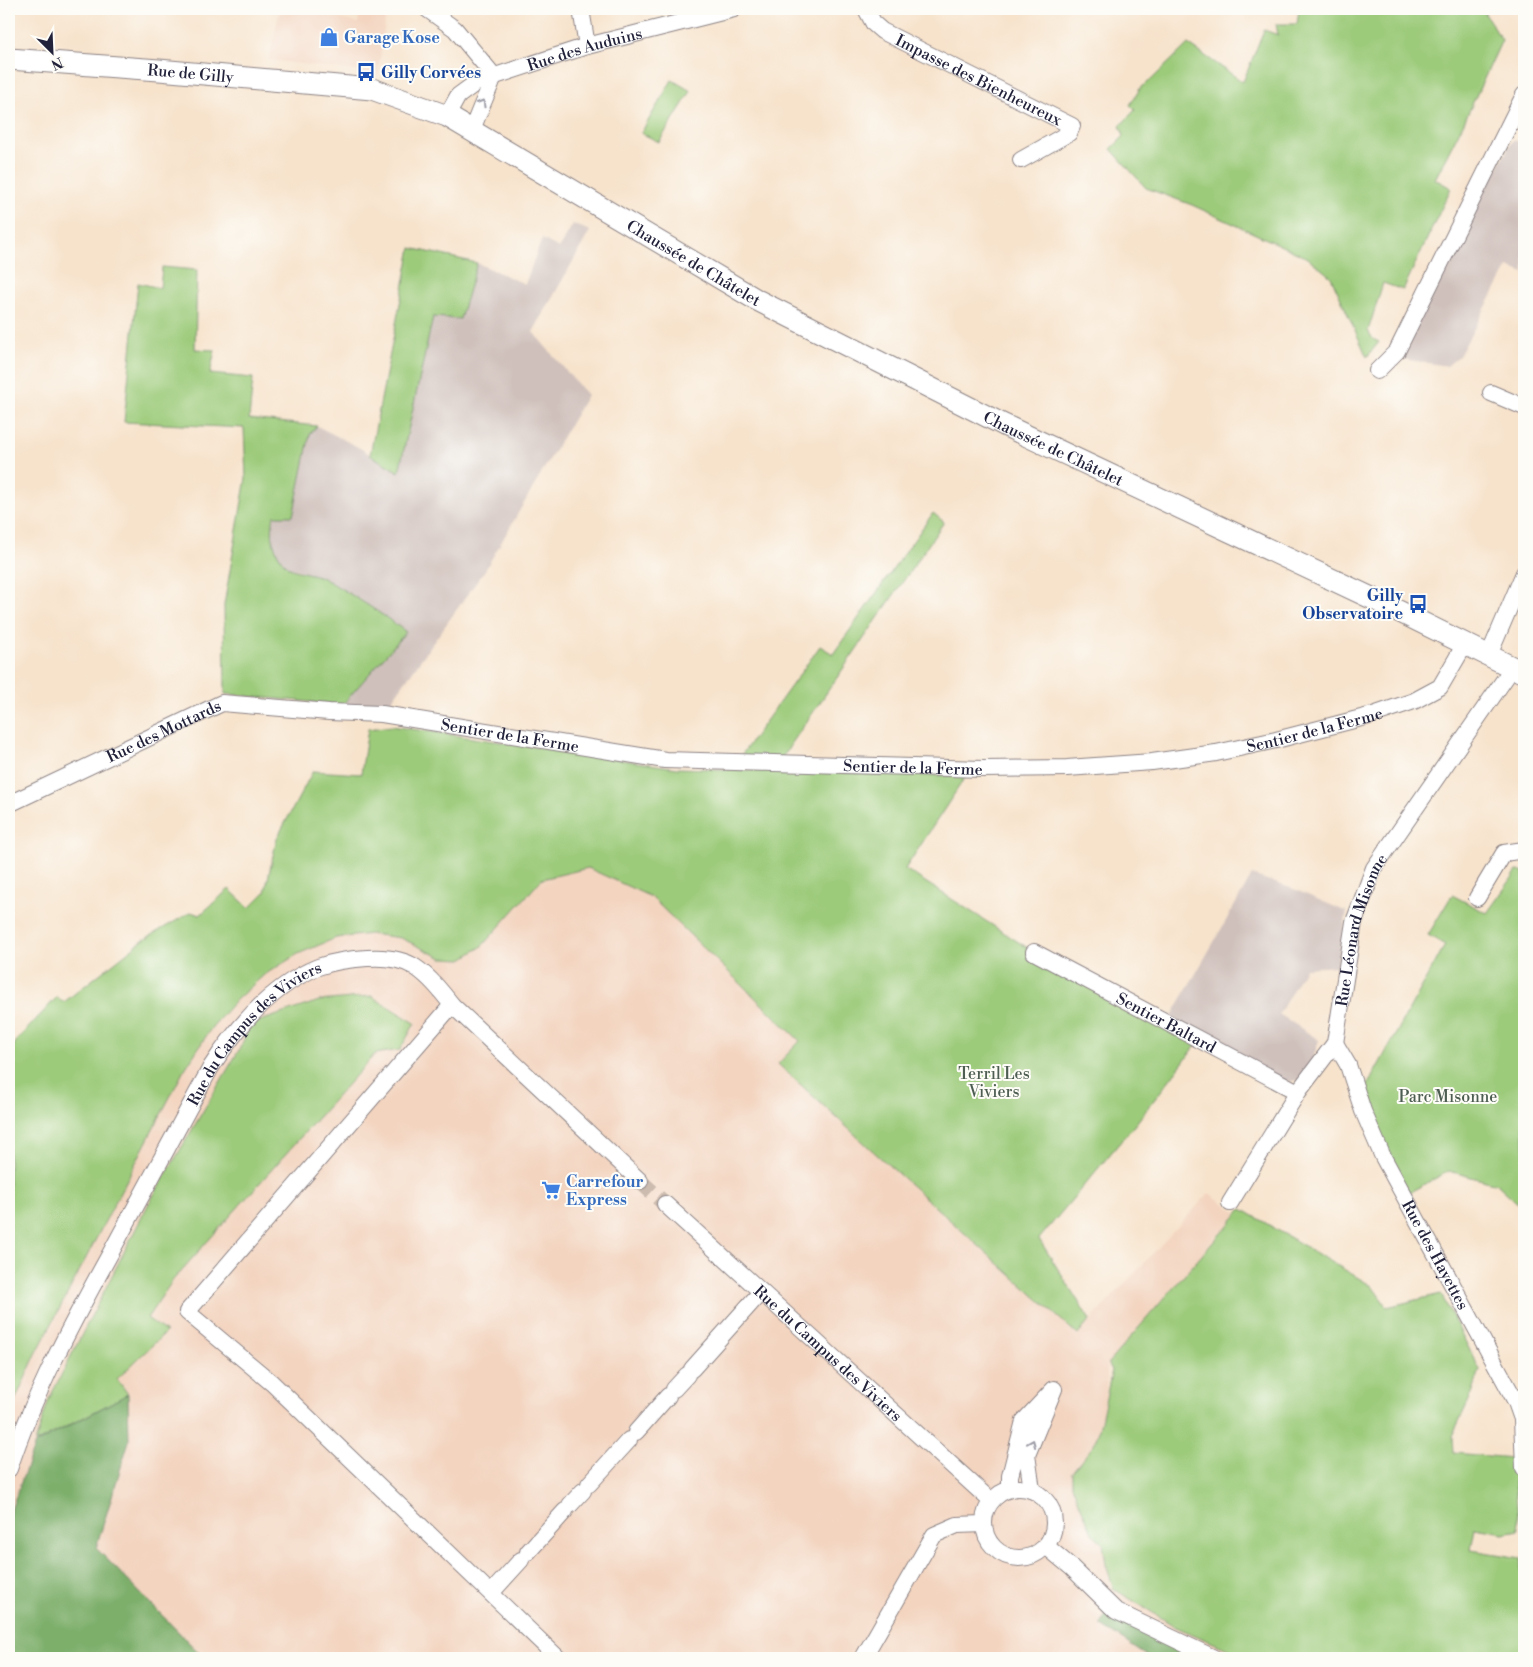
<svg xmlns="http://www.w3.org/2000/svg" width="1533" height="1667" font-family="'Libre Bodoni',serif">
	<rect width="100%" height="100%" fill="#fdfcf7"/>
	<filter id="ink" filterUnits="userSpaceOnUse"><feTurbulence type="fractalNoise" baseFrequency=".02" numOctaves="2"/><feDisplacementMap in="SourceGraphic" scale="10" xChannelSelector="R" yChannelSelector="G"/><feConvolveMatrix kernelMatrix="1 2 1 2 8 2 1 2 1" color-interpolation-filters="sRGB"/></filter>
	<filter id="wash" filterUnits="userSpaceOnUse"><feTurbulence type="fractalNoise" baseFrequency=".0096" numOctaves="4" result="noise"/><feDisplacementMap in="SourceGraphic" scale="20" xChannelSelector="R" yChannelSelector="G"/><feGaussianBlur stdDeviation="1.12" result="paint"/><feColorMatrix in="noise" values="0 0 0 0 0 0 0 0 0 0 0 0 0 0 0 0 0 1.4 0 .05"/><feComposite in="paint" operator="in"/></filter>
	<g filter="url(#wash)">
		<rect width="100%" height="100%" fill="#f7e3cc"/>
		<!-- built -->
		<g fill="#f3d4bf">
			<polygon points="280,9 300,9 358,23 360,9 386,9 383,40 377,77 356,71 269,60"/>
			<polygon points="588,868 651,897 800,1041 779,1064 874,1152 1077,1335 1209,1193 1238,1213 1108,1363 1106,1392 1099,1430 1094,1445 1072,1472 1072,1485 1085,1516 1092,1533 1103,1543 1110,1581 1176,1627 1249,1658 15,1658 9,1653 9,1414 35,1354 166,1104 183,1072 212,1027 236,1000 264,975 298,954 336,938 371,934 401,938 442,958 481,947 542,879"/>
		</g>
		<!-- industrial -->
		<g fill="#cfc0bb">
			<polygon points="1513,140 1524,143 1524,273 1508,267 1459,356 1447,366 1403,359 1432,285"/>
			<polygon points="573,224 590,231 533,332 587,395 485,570 382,714 342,705 406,632 299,570 288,568 277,553 273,542 272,526 275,516 293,515 310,434 317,426 358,447 399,472 433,317 460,319 477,263 525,284 542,239 559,248"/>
			<polygon points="1252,875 1296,890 1347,912 1337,966 1305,968 1279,1014 1319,1040 1311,1064 1298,1080 1281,1083 1170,1019"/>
		</g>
		<!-- green -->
		<g fill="#9ccb7a" stroke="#5f765a">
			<polygon points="1299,9 1482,9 1502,40 1464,122 1435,179 1451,188 1403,290 1383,283 1368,331 1373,339 1379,342 1367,357 1331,277 1308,258 1192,205 1146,188 1111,149 1124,136 1120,126 1135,110 1130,105 1141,87 1151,80 1188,44 1243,82 1264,30 1278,35 1276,24 1297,24"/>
			<polygon points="672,80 691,91 659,142 641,133"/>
			<polygon points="411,248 477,263 460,319 433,317 399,472 370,455"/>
			<path d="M162,267L197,270L195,349L215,350L210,374L253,378L249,419L317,426L310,434L293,516H274C270,535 273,552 287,566C293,572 314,573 323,578C351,594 380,612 406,632L342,705L225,694L224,605L246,478L244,428L124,422L138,283L160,288Z"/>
			<polygon points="933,513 944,522 781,759 740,757 820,646 833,654"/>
			<polygon points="392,726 677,768 966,776 905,869 1034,952 1198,1043 1137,1122 1039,1239 1090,1320 1078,1335 874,1152 778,1064 800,1041 651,897 588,868 542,879 481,947 462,959 442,958 401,938 371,934 336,938 298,954 264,975 236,1000 212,1027 183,1072 36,1354 9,1414 9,1054 17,1040 57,997 64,1002 143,940 191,912 200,915 229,889 249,908 265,892 277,838 313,771 361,774 368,729"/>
			<polygon points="1517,871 1524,872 1524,1209 1497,1184 1449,1171 1410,1192 1405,1189 1371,1114 1366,1088 1445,945 1428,935 1452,895 1487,913"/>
			<polygon points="371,996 415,1023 400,1050 375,1054 173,1280 147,1318 166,1332 117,1379 128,1394 35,1443 49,1399 149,1203 239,1050 251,1024 319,1001"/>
			<polygon points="1242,1209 1372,1286 1387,1307 1441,1294 1480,1370 1472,1394 1452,1436 1453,1453 1513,1458 1519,1530 1504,1533 1475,1528 1471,1550 1521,1558 1524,1587 1524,1658 1249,1658 1176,1627 1114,1589 1106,1565 1103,1543 1092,1533 1085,1516 1072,1485 1072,1472 1094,1445 1099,1430 1112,1370 1108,1363"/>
		</g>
		<!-- forest -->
		<g fill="#7daf6a" stroke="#506852">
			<polygon points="128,1394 129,1441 96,1548 204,1658 15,1658 9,1653 9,1515 35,1444"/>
			<polygon points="1107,1613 1147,1626 1226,1658 1150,1658 1100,1625"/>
		</g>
	</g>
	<g filter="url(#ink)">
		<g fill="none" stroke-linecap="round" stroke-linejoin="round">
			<!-- minor-tunnel -->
			<polyline stroke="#ccbcaf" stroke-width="16" stroke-dasharray="16 8" stroke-linecap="butt" points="640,1181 665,1204"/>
			<!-- minor casing -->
			<g stroke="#8c8284" stroke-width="18">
				<g id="minor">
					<polyline points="427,9 455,29 494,76"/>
					<polyline points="581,9 587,46"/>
					<path id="s1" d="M866,9L874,24L882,31L1072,126L1069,133L1021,160"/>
					<path id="s2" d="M447,116L458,96L477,82L587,46L734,9"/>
					<path d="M472,131C478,112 487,95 494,76"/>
					<polyline points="1377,371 1397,351 1524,95"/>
					<polyline points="1491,393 1524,407"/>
					<polyline points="1489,655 1524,573"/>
					<path id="s3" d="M9,804L222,703L329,712L382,714L665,760L983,769L1067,768L1152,762L1216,753L1276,740L1373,715L1414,701L1440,687L1465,644"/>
					<polyline points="1477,898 1504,853 1524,850"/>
					<path id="s4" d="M1034,952L1298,1092"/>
					<polyline points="452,1005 187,1312 272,1383 558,1658"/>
					<path id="s5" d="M1335,1043L1348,1065L1363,1111L1383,1157L1516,1402L1522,1419L1524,1468"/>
					<path id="s6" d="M1230,1203L1298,1092L1335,1043L1354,922L1374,868L1513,667"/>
					<path id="s7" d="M665,1204L991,1501"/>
					<polyline points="692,1369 761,1292"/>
					<polyline points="674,1389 687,1375"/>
					<polyline points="636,1432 668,1396"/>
					<path id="s8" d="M9,1469C34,1393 72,1323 110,1254C144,1191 178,1129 211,1067C237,1027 273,985 318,967C334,961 351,959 367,958C383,957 401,958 415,967C430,977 441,991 452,1005L640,1181"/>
					<polyline points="589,1484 629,1440"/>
					<circle cx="1019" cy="1523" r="35"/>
					<polyline points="1010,1489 1010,1476 1024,1421 1054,1389 1027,1455 1032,1490"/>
					<polyline points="570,1505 583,1491"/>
					<polyline points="1046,1546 1071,1567 1116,1611 1214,1658"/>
					<polyline points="528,1552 565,1511"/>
					<polyline points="491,1593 521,1560"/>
					<polyline points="863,1658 934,1535 957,1525 984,1524"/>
				</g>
			</g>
			<!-- major casing -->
			<g stroke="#8c8284" stroke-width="23">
				<g id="major">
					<path id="s9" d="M9,59L159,70L372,89L447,116L757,300L1004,425L1380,602L1524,673"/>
				</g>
			</g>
			<!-- minor -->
			<use href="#minor" stroke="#fff" stroke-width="16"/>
			<!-- major -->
			<use href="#major" stroke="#fff" stroke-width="21"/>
		</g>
		<!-- one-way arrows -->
		<defs><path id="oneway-chevron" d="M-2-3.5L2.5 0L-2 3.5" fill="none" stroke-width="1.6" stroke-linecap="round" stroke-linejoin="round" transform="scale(1.25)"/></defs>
		<g stroke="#9c9ca7">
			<use href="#oneway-chevron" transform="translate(482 103) rotate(-60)"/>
			<use href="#oneway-chevron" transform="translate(1032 1443) rotate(-68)"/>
		</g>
	</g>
	<!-- icons -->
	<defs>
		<g id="shop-bare" transform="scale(1.5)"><path d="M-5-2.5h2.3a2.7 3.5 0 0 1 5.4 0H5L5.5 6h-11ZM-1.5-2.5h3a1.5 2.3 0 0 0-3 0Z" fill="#3f7fe0" stroke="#fdfcf7" stroke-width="2.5" paint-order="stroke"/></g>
		<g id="bus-bare" transform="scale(1.5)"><path d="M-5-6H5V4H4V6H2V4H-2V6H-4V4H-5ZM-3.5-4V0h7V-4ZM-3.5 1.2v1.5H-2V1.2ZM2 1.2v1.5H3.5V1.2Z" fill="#1a4fb4" stroke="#fdfcf7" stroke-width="2.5" paint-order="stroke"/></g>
		<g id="supermarket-bare" transform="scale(1.5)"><path d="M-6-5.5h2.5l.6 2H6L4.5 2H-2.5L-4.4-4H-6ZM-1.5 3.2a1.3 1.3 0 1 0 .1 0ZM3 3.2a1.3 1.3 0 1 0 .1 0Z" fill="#3f7fe0" stroke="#fdfcf7" stroke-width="2.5" paint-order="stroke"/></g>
	</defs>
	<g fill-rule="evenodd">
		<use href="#shop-bare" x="329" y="37"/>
		<use href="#bus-bare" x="366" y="72"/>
		<use href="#bus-bare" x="1418" y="604"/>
		<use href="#supermarket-bare" x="551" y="1190"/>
	</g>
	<g text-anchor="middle" stroke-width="4" stroke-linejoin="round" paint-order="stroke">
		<!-- shop labels -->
		<g font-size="16" font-weight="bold" fill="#366cbe" stroke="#fdfcf7" text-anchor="start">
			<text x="344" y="43">Garage Kose</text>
			<text x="566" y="1187">Carrefour<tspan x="566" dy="18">Express</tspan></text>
		</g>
		<!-- street labels -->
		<g font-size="16" fill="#22223b" stroke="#fdfcf7">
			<text dy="6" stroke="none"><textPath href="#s2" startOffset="159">Rue des Auduins</textPath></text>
			<text dy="6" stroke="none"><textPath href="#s9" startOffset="182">Rue de Gilly</textPath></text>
			<text dy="6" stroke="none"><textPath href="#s1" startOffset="136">Impasse des Bienheureux</textPath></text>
			<text dy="6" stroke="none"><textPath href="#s9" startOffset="731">Chaussée de Châtelet</textPath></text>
			<text dy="6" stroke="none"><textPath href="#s9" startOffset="1136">Chaussée de Châtelet</textPath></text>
			<text dy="6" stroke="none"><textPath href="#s3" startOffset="1336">Sentier de la Ferme</textPath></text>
			<text dy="6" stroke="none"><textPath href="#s3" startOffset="171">Rue des Mottards</textPath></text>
			<text dy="6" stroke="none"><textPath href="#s3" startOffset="526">Sentier de la Ferme</textPath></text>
			<text dy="6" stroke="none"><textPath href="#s3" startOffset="931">Sentier de la Ferme</textPath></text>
			<text dy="6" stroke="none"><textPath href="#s6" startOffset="308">Rue Léonard Misonne</textPath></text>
			<text dy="6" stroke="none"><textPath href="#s4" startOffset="150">Sentier Baltard</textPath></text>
			<text dy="6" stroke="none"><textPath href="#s8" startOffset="505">Rue du Campus des Viviers</textPath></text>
			<text dy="6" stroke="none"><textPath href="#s5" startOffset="235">Rue des Hayettes</textPath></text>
			<text dy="6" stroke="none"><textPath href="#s7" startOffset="221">Rue du Campus des Viviers</textPath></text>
		</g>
		<!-- transit labels -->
		<g font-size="16" font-weight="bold" fill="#164399" stroke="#fdfcf7" text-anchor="start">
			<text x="381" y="78">Gilly Corvées</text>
			<text x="1403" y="601" text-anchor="end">Gilly<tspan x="1403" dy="18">Observatoire</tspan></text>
		</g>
		<!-- park labels -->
		<g font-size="16" fill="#4d5d51" stroke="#fdfcf7">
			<text x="994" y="1079">Terril Les<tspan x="994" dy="18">Viviers</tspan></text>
			<text x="1448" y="1102">Parc Misonne</text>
		</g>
	</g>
	<!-- margin -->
	<rect width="1533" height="1667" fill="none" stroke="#fdfcf7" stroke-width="30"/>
	<!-- north arrow -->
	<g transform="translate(52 52) rotate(156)" stroke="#fdfcf7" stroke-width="4" paint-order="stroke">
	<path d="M0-4L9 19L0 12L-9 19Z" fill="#22223b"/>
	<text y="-8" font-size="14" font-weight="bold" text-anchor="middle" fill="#22223b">N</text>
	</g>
</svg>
